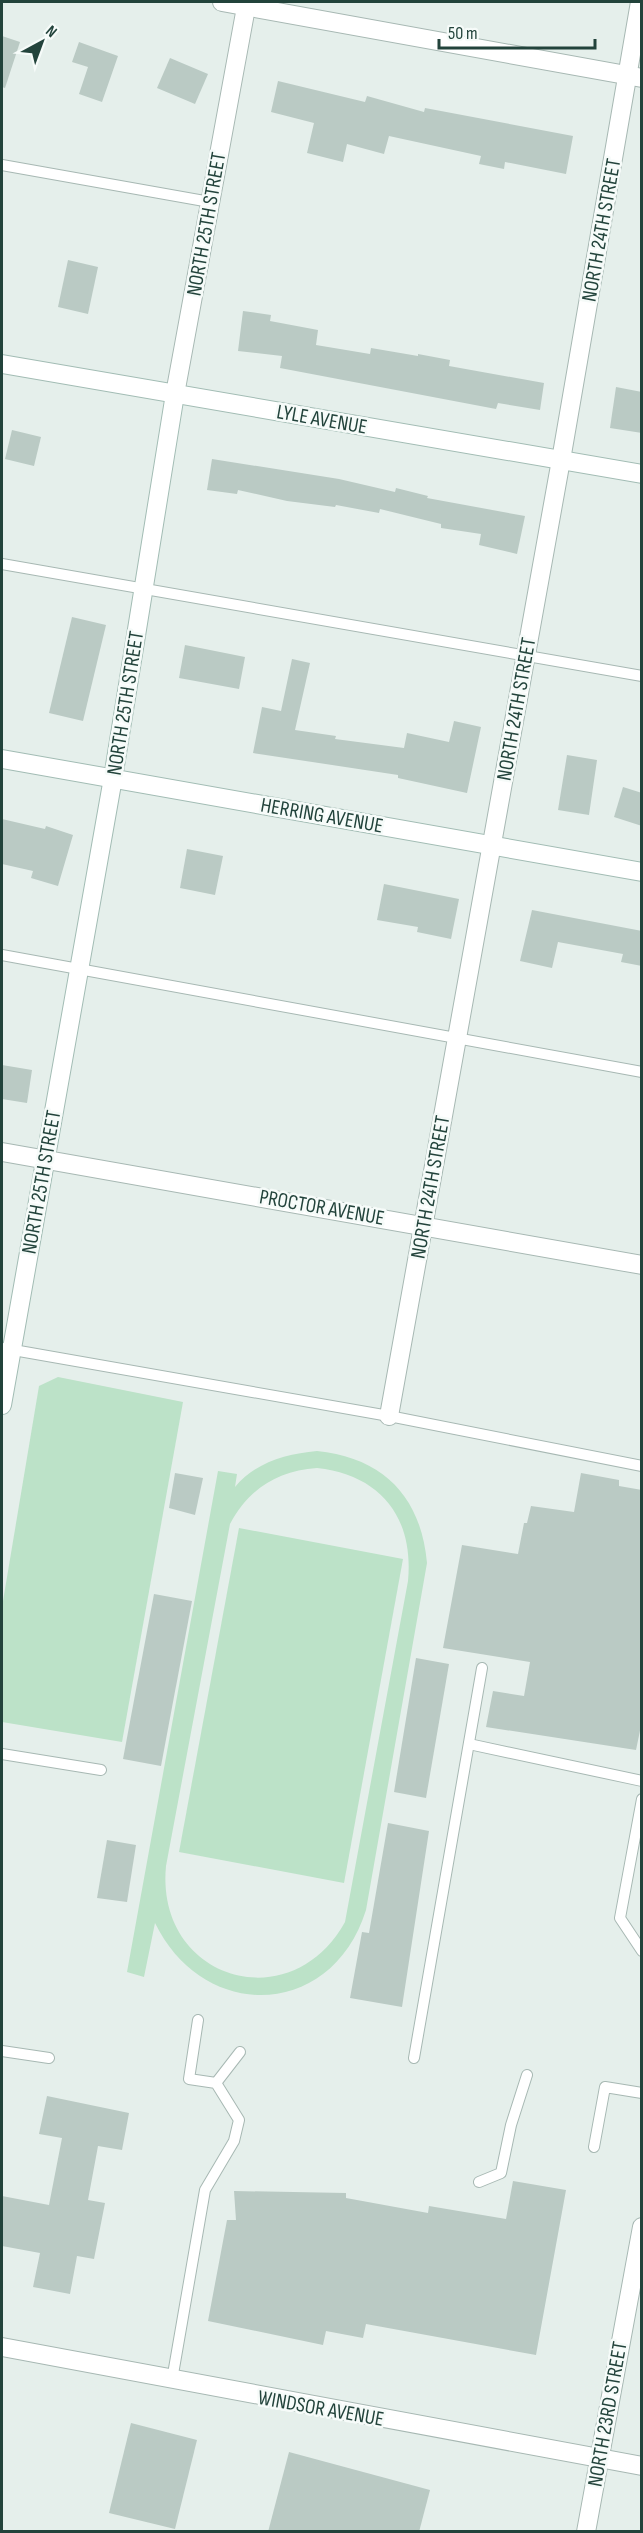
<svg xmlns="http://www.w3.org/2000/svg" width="643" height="2533" font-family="'Sofia Sans Condensed',sans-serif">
	<rect width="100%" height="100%" fill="#e5efeb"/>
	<!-- green -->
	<g fill="#bce2c8" fill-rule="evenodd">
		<polygon points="58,1377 183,1402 122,1742 2,1722 2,1607 39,1386"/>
		<path d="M317,1451C384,1458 421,1497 427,1563L366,1910C332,2019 204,2023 155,1923L144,1977L127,1972L218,1471L237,1474L235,1487C256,1462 286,1454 317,1451ZM317,1468C381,1475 414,1518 408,1581L345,1922C290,2021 155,1979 166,1866L230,1524C249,1489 277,1471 317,1468Z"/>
		<polygon points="239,1528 403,1559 344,1883 179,1852"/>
	</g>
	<!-- building -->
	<g fill="#bacac4">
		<polygon points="2,36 20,42 5,88 2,87"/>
		<polygon points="79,42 118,56 102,102 79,94 88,67 72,62"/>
		<polygon points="170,58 208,74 195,104 157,88"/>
		<polygon points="278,81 365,102 367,96 424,112 425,108 573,136 566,174 505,162 504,169 479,164 481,156 389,136 384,154 347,144 343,162 307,153 314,123 271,112"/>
		<polygon points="68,260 98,267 88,314 58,307"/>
		<polygon points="243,311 271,315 270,321 318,330 316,345 370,354 371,348 418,356 418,354 450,360 449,366 544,383 540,410 498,403 496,409 280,368 282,356 238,351"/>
		<polygon points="616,387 642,392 642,433 610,428"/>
		<polygon points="12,430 41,437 34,466 5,459"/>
		<polygon points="212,459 339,479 395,492 396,488 428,496 427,498 525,516 517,554 479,545 481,534 441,528 441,524 380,509 379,513 336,505 335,507 287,501 238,490 237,494 207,490"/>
		<polygon points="72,617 106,625 83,721 49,713"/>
		<polygon points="185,645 245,657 239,689 179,678"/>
		<polygon points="292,659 310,663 295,730 336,736 335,739 404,748 407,733 449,742 454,721 481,727 467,793 398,778 398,775 253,753 262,707 281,711"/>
		<polygon points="567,755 597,760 589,815 558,810"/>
		<polygon points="623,787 642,793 642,826 614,817"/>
		<polygon points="2,819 45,829 46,826 73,835 58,886 31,878 33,871 2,864"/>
		<polygon points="187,849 223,856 215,895 180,888"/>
		<polygon points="384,884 459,899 451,939 417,932 418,927 377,920"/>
		<polygon points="532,910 642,931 642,966 621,962 623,954 558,942 552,968 520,961"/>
		<polygon points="2,1065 32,1070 27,1103 2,1099"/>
		<polygon points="175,1473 203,1478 195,1515 169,1508"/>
		<polygon points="581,1473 619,1480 619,1486 642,1490 642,1721 636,1750 486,1727 493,1691 524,1696 530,1662 443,1648 462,1545 518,1554 524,1523 527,1523 531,1506 574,1512"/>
		<polygon points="154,1594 192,1601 161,1766 123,1759"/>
		<polygon points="416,1658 449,1664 426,1798 394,1792"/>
		<polygon points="388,1823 429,1831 402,2007 350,1998 362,1932 369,1933"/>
		<polygon points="107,1840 136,1845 127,1902 97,1898"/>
		<polygon points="47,2096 129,2113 122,2150 98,2146 88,2200 105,2203 94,2259 77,2256 70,2294 33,2287 40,2253 2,2246 2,2196 49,2205 62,2138 39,2134"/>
		<polygon points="513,2181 566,2190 536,2355 366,2324 363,2338 326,2331 323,2345 208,2321 227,2220 236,2220 234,2191 346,2193 346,2198 428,2213 429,2206 506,2219"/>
		<polygon points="131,2423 197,2440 175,2529 109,2513"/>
		<polygon points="289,2452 430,2490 419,2532 268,2532"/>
	</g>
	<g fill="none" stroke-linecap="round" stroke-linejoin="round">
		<!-- service casing -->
		<g stroke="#a7b8b3" stroke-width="12">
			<g id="service">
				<polyline points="2,165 210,202"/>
				<polyline points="2,564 642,676"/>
				<polyline points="2,955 642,1072"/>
				<polyline points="2,1348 389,1416 642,1466"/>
				<polyline points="469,1744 642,1781"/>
				<polyline points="2,1754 101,1770"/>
				<polyline points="642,1799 620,1918 642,1951"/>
				<polyline points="2,2051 49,2058"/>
				<polyline points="414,2058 482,1668"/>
				<polyline points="216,2083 240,2052"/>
				<polyline points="594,2147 605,2087 642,2093"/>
				<polyline points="479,2182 501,2173 511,2125 527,2075"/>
				<polyline points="172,2380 205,2190 234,2141 239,2120 216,2083 189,2079 198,2020"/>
			</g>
		</g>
		<!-- minor casing -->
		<g stroke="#a7b8b3" stroke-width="20">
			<g id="minor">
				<polyline points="222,2 642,78"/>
				<polyline points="2,1152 642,1265"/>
				<polyline points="389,1416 561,460 640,2"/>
				<polyline points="2,2347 642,2466"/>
				<polyline points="586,2532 642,2227"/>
			</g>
		</g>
		<!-- tertiary casing -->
		<g stroke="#a7b8b3" stroke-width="20">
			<polyline id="tertiary" points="175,394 247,2"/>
		</g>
		<!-- secondary casing -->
		<g stroke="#a2bcb4" stroke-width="20">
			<g id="secondary">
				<polyline points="2,364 642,474"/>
				<polyline points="2,759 642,872"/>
				<polyline points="2,1405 113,778 175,394"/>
			</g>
		</g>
		<!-- service -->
		<use href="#service" stroke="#fff" stroke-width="10"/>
		<!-- minor -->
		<use href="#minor" stroke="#fff" stroke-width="18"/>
		<!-- tertiary -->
		<use href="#tertiary" stroke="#fff" stroke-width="18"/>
		<!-- secondary -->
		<use href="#secondary" stroke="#fff" stroke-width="18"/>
	</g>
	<g text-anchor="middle" stroke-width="5" stroke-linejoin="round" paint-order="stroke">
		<!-- street labels -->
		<g font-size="21" fill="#22433b" stroke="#f6fbf9">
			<text transform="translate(206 224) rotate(-80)" y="7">NORTH 25TH STREET</text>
			<text transform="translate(601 230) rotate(-80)" y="7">NORTH 24TH STREET</text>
			<text transform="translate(322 419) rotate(10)" y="7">LYLE AVENUE</text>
			<text transform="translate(125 703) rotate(-81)" y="7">NORTH 25TH STREET</text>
			<text transform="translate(516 709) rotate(-80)" y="7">NORTH 24TH STREET</text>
			<text transform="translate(322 815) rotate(10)" y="7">HERRING AVENUE</text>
			<text transform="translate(41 1182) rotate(-80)" y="7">NORTH 25TH STREET</text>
			<text transform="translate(430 1187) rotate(-80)" y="7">NORTH 24TH STREET</text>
			<text transform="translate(322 1207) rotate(10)" y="7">PROCTOR AVENUE</text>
			<text transform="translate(321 2408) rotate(10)" y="7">WINDSOR AVENUE</text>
			<text transform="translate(607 2414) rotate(-80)" y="7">NORTH 23RD STREET</text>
		</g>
	</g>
	<!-- border -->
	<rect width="643" height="2533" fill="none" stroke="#22433b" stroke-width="6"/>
	<!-- north arrow -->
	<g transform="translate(42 42) rotate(41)" stroke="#f6fbf9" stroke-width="4.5" paint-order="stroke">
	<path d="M0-4.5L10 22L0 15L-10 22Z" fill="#22433b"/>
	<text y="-9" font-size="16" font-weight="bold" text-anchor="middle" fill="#22433b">N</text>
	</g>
	<!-- scale -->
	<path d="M439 39v9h156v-9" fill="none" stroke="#22433b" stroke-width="3"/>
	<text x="448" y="39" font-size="18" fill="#22433b" stroke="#f6fbf9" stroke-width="4.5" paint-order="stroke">50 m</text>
</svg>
